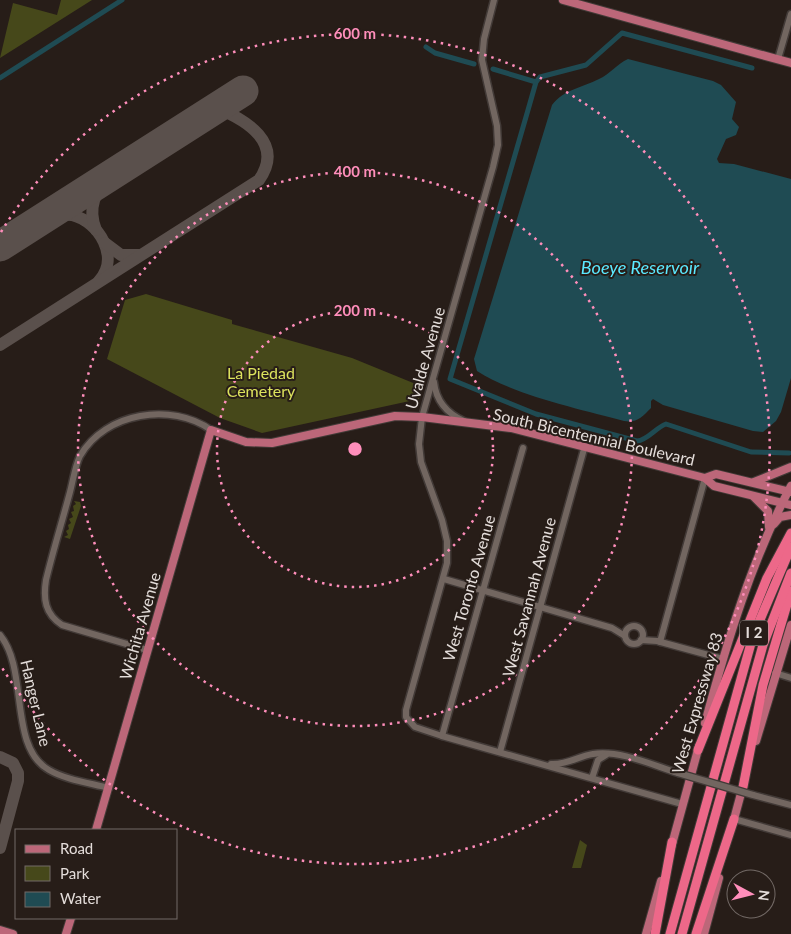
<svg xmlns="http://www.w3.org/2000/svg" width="791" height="934" font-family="Lato,sans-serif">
	<rect width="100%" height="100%" fill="#271d18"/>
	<!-- green -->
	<g fill="#46481a">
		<polygon points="61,0 92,0 0,58 13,3 57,15"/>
		<polygon points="146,294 232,320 232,324 352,358 423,387 419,399 262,433 220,418 107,359 125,300"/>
		<polygon points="74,501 80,502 81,506 70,539 64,537 68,535 66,531 69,529 68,525 71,523 69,519 73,517 71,512 74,511 73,506 76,504"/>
		<polygon points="580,840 587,845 581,868 572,868"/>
	</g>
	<!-- water -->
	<path fill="#1f4b53" d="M628,59L713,81L721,85L736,102L732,119L739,127L736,135L726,139L717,159L719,163L734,164L791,179V378L781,412L776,421L763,432L753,431L663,405L653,399L651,401V408C642,417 637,423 624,421C580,409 514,395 477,371L474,359L552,105C564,89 582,88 599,79C610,74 617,64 628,59Z"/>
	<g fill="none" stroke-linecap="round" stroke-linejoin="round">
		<!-- canal -->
		<g stroke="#1f4b53" stroke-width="5">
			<polyline points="426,47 435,53 474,64"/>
			<path d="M752,68L622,33L586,65L540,77L536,82L528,110L450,379L536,414L637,441C648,440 655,428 666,424L751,452L789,453"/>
			<polyline points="493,69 536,82"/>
			<polyline points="0,78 122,0"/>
		</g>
		<!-- taxiway -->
		<g stroke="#5a504c" stroke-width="12">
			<path d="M38,221C49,216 60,213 72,215C100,222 120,258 99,281"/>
			<path d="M96,230C87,208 95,191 111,175"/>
			<polyline points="105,243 121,255 140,255"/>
			<path d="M0,345L259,180C285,143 246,120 217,108"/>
			<polyline points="0,757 13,763 18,773 18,781 0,848"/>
		</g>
		<!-- runway -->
		<polyline stroke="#5a504c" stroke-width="31" points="0,246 243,91"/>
		<!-- minor casing -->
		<g stroke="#423a37" stroke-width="9">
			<g id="minor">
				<polyline points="494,0 484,39 482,60 497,126 498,145 493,167 422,417 419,444 421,462 442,520 447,541 447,563 406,710 406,717 415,727 442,736 682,804"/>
				<polyline points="778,59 791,14"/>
				<path d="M434,382C436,401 446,413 464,421"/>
				<polyline points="444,579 612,628 625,636"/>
				<circle cx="634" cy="635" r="9"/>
				<path d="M0,635C29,670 8,747 49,770C66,780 90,783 109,788"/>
				<polyline points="641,640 657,641 723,659"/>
				<polyline points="660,642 705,478"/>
				<path d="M147,650L62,625C45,614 43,599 46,580C53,551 62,522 70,492C73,481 75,466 80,456C105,412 172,402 211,430"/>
				<polyline points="775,673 791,678"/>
				<polyline points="442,736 523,448"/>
				<polyline points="500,752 584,449"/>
				<path d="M551,764C568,765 578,756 593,754C621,750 652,765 678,773"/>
				<polyline points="592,778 598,760 606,755"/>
				<polyline points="753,795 791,805"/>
				<polyline points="734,819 791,835"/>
			</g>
		</g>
		<!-- major casing -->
		<g stroke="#423a37" stroke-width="10">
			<g id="major">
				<polyline points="563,0 791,63"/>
				<polyline points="705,478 716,474 791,492"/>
				<polyline points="754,482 791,467"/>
				<polyline points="754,497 768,511 769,527"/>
				<polyline points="774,524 780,517 791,515"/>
				<path d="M705,723C727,642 751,561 791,486"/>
				<polyline points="756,741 791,625"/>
				<polyline points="733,823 743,786"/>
				<polyline points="96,830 211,430 246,442 272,443 395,416 422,417 511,428 705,478 714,486 791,505"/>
				<polyline points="671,848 699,746"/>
				<polyline points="0,930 13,934"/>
				<polyline points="66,934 71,918"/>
				<polyline points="646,934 661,881"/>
				<polyline points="704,934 719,878"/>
			</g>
		</g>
		<!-- highway casing -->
		<g stroke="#423a37" stroke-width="11">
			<g id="highway">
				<polyline points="698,750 767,578 791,533"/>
				<polyline points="743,787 763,685 791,591"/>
				<polyline points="655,934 672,842"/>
				<polyline points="670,934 753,636 791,547"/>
				<polyline points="682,934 763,645 791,573"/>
				<polyline points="696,934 734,819"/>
			</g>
		</g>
		<!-- minor -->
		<use href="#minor" stroke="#726660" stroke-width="6"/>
		<!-- major -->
		<use href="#major" stroke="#bc6779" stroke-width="8"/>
		<!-- highway -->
		<use href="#highway" stroke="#ed6889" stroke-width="9"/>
		<!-- minor-bridge casing -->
		<g stroke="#423a37" stroke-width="9" stroke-linecap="butt">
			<polyline id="minor-bridge" points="678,773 753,795"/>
		</g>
		<!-- minor-bridge -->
		<use href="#minor-bridge" stroke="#726660" stroke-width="6"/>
	</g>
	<!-- distance rings -->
	<g fill="none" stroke="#ff8ebb" stroke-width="2.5" stroke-dasharray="2.5 5">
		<circle cx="355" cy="449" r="138"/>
		<circle cx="355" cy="449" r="277"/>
		<path d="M1 232A415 415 0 1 1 1 666"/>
	</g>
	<g text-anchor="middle" stroke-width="4" stroke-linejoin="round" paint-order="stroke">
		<!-- shield labels -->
		<rect fill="#271d18" stroke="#aba3a0" stroke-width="1" x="740" y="620.5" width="28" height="25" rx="4"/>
		<g font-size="15" font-weight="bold" fill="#e4ddda">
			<text x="754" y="638">I 2</text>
		</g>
		<!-- street labels -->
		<g font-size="16" fill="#e4ddda" stroke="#271d18">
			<text transform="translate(425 358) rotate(-74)" y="6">Uvalde Avenue</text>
			<text transform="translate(594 437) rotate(13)" y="6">South Bicentennial Boulevard</text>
			<text transform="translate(469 588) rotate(-74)" y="6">West Toronto Avenue</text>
			<text transform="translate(529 597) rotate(-75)" y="6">West Savannah Avenue</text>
			<text transform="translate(140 626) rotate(-74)" y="6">Wichita Avenue</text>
			<text transform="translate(36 703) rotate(77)" y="6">Hanger Lane</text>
			<text transform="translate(697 703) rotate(-74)" y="6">West Expressway 83</text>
		</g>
		<!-- park labels -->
		<g font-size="16" fill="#dce25d" stroke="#271d18">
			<text x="261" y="379">La Piedad<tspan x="261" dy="18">Cemetery</tspan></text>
		</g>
		<!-- water labels -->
		<g font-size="18" font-style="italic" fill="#5be9ff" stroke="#271d18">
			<text x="640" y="274">Boeye Reservoir</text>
		</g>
	</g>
	<circle cx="355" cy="449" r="8" fill="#ff8ebb" stroke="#271d18" stroke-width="2.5"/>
	<g font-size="15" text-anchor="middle" font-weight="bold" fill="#ff8ebb" stroke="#271d18" stroke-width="4" stroke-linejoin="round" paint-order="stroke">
		<text x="355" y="39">600 m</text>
		<text x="355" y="177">400 m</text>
		<text x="355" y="316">200 m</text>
	</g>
	<!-- legend -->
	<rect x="15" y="829" width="162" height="90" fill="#271d18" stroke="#736a66"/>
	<rect x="25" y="845" width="25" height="8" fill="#bc6779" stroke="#736a66"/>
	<text x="60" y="854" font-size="15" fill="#e4ddda">Road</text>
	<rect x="25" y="866" width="25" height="15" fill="#46481a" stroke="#736a66"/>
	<text x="60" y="879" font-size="15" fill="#e4ddda">Park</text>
	<rect x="25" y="892" width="25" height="15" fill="#1f4b53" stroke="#736a66"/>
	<text x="60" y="904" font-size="15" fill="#e4ddda">Water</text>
	<!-- north arrow -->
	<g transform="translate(751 894) rotate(97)"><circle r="24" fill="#271d18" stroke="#736a66"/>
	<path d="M0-4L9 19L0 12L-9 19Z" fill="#ff8ebb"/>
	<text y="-8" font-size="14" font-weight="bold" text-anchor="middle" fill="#e4ddda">N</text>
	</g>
</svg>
